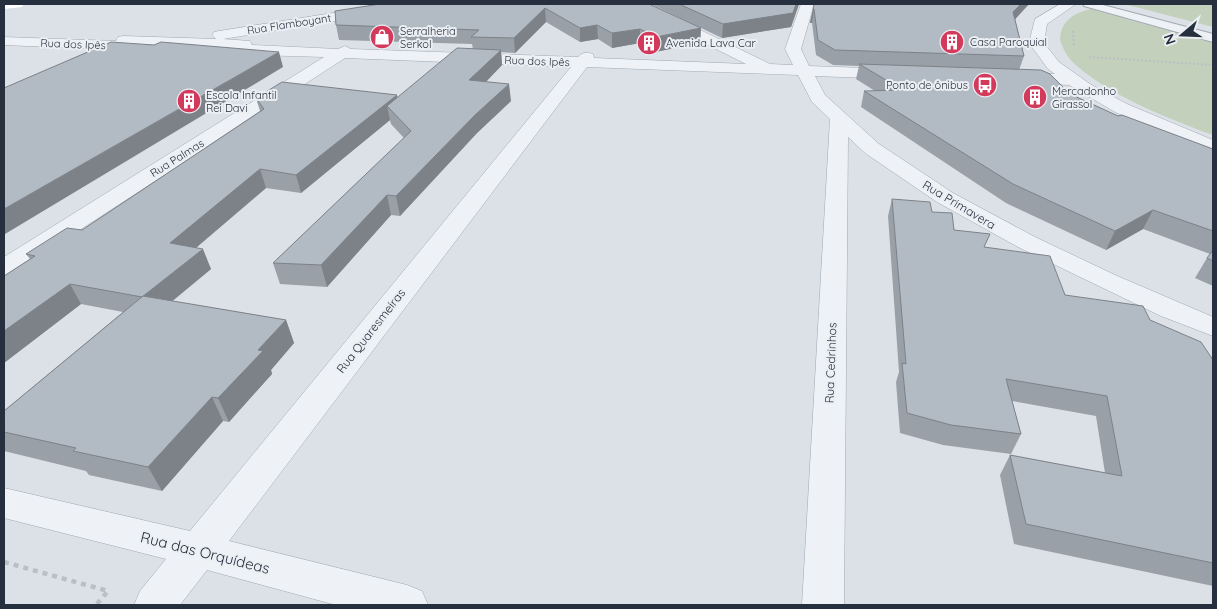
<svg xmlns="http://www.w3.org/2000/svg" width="1217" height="609" font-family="Quicksand,sans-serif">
	<rect width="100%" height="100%" fill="#dbe1e7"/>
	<!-- green -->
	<g fill="#c3d1bc">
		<polygon points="1124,4 1213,4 1213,27"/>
		<path d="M1091,9L1213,43V135C1169,119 1112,97 1076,65C1068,59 1063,49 1060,40C1061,20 1074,13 1091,9Z"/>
	</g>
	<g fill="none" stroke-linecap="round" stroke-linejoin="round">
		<!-- lane casing -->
		<g stroke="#a1a8b1" stroke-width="2">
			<polygon id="lane" points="1083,4 1099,4 1213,34 1213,42 1084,6"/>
		</g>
		<!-- street casing -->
		<g stroke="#a1a8b1" stroke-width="1">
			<g id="street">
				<path d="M390,4H421L414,8L223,39L250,41L252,45L338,49L345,46L351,49L578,57C583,52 586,52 593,54L594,58L746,64L632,7L630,4H647L770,64L793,65L785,49L801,4H814L801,49L809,66L894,69L900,71L902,74L900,77L894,79L815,76L825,95L879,144L953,193L1035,237L1115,275L1213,317V336L1161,316L1018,247L937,202L865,153L848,137L844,605H802L830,119L812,102L798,75L587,67L229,541L407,585L422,591L428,605H336L207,570L180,605H134L140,591L166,559L4,518V488L190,531L571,67L345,58L13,273L4,276V257L324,57L225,54L220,52L218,48L149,45L147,49L142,51L4,45V37L116,41L118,37L123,36L216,39L212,35L214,32L219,31Z"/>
				<polygon points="1060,4 1076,4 1047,24 1044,43 1059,62 1090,84 1127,104 1213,140 1213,153 1185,143 1115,112 1069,85 1014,82 1012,78 1014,74 1055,74 1048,69 1029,43 1035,19"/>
			</g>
		</g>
		<!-- path-far1 -->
		<g stroke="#babfc5" stroke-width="2" stroke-dasharray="2 2" stroke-linecap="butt">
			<polyline points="1073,31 1074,47"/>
			<polyline points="1089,57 1213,65"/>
		</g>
		<!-- path -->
		<polyline stroke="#babfc5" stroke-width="4.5" stroke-dasharray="5 5" stroke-linecap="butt" points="4,562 108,591 96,605"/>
		<!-- lane -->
		<use href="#lane" fill="#eef1f5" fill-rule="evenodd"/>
		<!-- street -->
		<use href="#street" fill="#eef1f5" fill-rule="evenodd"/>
		<!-- secondary -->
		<polygon fill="#fff" fill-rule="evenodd" points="4,4 24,4 22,7 4,9"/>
	</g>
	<!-- wall -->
	<g fill="#99a0a8">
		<polygon points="649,4 701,28 700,43 655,52 640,43 612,48 598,39 580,42 546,22 515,53 501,52 502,65 486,82 511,101 477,133 400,216 391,215 327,287 280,284 273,263 404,138 391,124 390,120 301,193 266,188 196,248 211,269 172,301 286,320 294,343 271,370 272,374 229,422 223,421 162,491 89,475 86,471 4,451 4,411 123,312 81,304 4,363 4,276 30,259 26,254 82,230 260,111 256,98 398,98 473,49 472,44 339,40 336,25 335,11"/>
		<polygon points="651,4 799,4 791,27 722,38"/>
		<polygon points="814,4 1029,4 1015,19 1024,56 1019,70 1118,116 1213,149 1213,286 1195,278 1207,258 1210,254 1143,229 1106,250 1006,203 861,107 864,91 875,91 856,79 859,66 833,65 816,55 812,23 810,23"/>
		<polygon points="892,199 932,212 954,230 1065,295 1150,320 1213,360 1213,586 1014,544 1000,475 1010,455 1105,473 1096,416 1012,401 1021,434 1011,454 943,445 900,433 896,382 899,372 888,216"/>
	</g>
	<!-- shaded-wall -->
	<g fill="#7d8288">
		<polygon points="796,4 799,4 791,27 722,38 723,24"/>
		<polygon points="1021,4 1029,4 1009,26 1013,12"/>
		<polygon points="545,8 546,22 515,53 514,38"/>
		<polygon points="813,9 814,9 812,23 810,23"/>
		<polygon points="597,25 598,39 580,42 580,28"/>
		<polygon points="701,28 700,43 655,52 656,37"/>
		<polygon points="640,29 640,43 612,48 612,33"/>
		<polygon points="501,50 502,65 471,97 469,80"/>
		<polygon points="279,52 283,67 5,234 4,232 4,209"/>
		<polygon points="509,84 511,101 477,133 400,216 396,196 475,115"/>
		<polygon points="397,95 400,111 387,106 390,120 301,193 296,175"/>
		<polygon points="260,169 266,188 178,263 170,243"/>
		<polygon points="387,195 391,215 327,287 321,265"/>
		<polygon points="1153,210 1143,229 1106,250 1115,231"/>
		<polygon points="203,249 211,269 152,318 142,297"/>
		<polygon points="70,284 81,304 4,363 4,331"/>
		<polygon points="286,320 294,343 271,370 272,374 229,422 218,398 258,350"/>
		<polygon points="212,397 223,421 162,491 148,467"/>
	</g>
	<!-- building -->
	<g fill="#b2bac3" stroke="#7d8288">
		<polygon points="380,4 649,4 701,28 656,37 640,29 612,33 597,25 580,28 545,8 514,38 471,37 479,30 336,25 335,11"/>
		<polygon points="679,4 796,4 793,13 723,24"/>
		<polygon points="814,4 1021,4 1013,12 1024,56 835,50 818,40 814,9 813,9"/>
		<polygon points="111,42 154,45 161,42 279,52 4,209 4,88"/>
		<polygon points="457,48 501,50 469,80 509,84 475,115 396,196 387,195 321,265 273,263 411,131 387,106"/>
		<polygon points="859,64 1041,70 1050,74 1070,94 1118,116 1122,115 1213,149 1213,231 1153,210 1115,231 1013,184 864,91 903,90"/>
		<polygon points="282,82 397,95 296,175 260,169 170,243 203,249 142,297 70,284 4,331 4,276 35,256 26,254 67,228 82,230 264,109 256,98"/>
		<polygon points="892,199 930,202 932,212 952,213 954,230 990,234 984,247 1050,256 1065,295 1143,306 1150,320 1201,342 1213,360 1213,563 1026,524 1010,455 1122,476 1107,396 1006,379 1021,434 951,425 907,413 902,363 906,364"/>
		<polygon points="1213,250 1213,261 1207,258"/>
		<polygon points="143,296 286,320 258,350 263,351 218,398 212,397 148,467 73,451 76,448 4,432 4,411"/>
	</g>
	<!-- icons -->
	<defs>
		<g id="shop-disc" transform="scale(1.25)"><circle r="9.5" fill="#d3395b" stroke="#ebeff4"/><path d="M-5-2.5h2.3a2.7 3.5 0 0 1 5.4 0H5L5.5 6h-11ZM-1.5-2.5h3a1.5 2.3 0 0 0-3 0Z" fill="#fff"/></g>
		<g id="building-disc" transform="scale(1.25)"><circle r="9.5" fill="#d3395b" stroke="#ebeff4"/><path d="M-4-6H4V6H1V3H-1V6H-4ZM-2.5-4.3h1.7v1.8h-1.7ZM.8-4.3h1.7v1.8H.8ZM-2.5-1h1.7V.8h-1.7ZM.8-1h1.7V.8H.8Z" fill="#fff"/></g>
		<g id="bus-disc" transform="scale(1.25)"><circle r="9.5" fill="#d3395b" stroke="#ebeff4"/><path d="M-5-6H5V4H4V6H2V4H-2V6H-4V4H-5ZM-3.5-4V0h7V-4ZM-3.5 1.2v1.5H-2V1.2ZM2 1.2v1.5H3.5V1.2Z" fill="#fff"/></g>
	</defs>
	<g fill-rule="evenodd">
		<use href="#shop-disc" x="382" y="37"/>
		<use href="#building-disc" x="952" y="42"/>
		<use href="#building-disc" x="649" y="43"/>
		<use href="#bus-disc" x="985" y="85"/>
		<use href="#building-disc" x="1035" y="97"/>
		<use href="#building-disc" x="189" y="101"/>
	</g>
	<g text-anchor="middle" stroke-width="4" stroke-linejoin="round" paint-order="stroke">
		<!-- far-street labels -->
		<g font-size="11" fill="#252f3d" stroke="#ebeff4">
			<text transform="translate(289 24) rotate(-9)" y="4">Rua Flamboyant</text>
			<text transform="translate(73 44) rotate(2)" y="4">Rua dos Ipês</text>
			<text transform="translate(537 61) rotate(2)" y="4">Rua dos Ipês</text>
			<text transform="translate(177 158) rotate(-32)" y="4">Rua Palmas</text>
		</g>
		<!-- far-poi labels -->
		<g font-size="11" fill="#252f3d" stroke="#ebeff4" text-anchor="start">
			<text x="400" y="35">Serralheria<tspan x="400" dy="13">Serkol</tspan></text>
			<text x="970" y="46">Casa Paroquial</text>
			<text x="666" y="47">Avenida Lava Car</text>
			<text x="968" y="89" text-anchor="end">Ponto de ônibus</text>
			<text x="1052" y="95">Mercadonho<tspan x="1052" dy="13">Girassol</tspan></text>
			<text x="206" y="99">Escola Infantil<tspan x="206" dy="13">Rei Davi</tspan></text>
		</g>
		<!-- street labels -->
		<g font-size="12" fill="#252f3d" stroke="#ebeff4">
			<text transform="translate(959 205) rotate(31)" y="4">Rua Primavera</text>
			<text transform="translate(371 331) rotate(-52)" y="4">Rua Quaresmeiras</text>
			<text transform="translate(831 363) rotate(-88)" y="4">Rua Cedrinhos</text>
		</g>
		<!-- near-street labels -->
		<g font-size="15" fill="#252f3d" stroke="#ebeff4">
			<text transform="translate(205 553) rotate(14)" y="5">Rua das Orquídeas</text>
		</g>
	</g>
	<!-- border -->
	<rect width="1217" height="609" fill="none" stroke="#252f3d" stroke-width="10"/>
	<!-- north arrow -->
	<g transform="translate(1182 35) rotate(251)" stroke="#ebeff4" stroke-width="4" paint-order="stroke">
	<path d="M0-4L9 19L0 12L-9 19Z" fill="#252f3d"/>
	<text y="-8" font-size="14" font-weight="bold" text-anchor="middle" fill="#252f3d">N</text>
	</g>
</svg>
